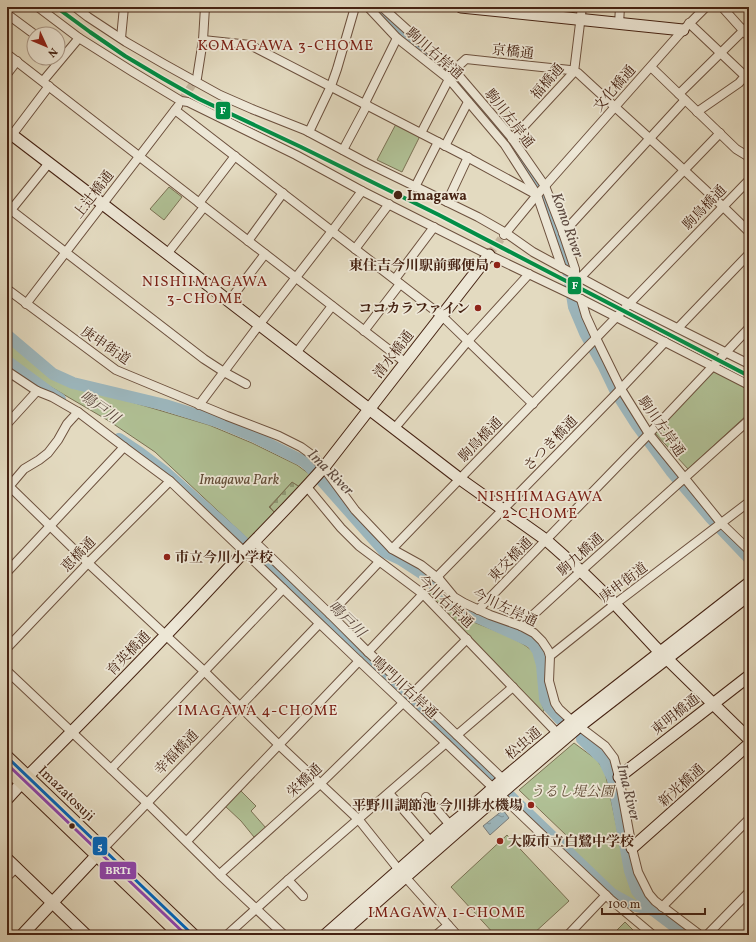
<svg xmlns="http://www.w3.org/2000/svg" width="756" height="942" font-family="Vollkorn,'Noto Serif JP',serif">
	<defs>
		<pattern id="cemetery-stones" width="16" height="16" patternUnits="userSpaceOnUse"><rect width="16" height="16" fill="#b0c095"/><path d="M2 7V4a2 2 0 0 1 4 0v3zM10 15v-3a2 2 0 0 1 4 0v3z" fill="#919c78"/></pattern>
		<pattern id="water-ripples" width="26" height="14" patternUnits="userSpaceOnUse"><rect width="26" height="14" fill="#9cb7be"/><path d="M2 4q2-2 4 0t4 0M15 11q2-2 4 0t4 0" fill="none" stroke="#819499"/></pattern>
	</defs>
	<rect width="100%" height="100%" fill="#e3dac0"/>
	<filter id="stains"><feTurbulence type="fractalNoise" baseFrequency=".005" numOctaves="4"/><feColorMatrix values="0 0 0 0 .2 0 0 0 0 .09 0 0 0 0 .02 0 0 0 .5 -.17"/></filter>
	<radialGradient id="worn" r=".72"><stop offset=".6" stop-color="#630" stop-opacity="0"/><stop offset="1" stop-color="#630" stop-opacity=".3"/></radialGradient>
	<!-- cemetery -->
	<polygon fill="url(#cemetery-stones)" stroke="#7b7254" points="292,482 300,487 275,513 270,507"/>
	<!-- green -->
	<g fill="#b0c095" stroke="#7b7254">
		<polygon points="396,124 420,136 402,172 377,160"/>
		<polygon points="169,187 182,197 164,220 150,209"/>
		<polygon points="7,340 24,354 61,381 209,425 252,443 297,465 312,476 300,487 292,482 269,507 276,514 249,540 155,452 109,421 39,380 7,357"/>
		<polygon points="710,369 749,389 749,413 688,469 654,432"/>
		<path d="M430,588C438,596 446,607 456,614C475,625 526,638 536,656C539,660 539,667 539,671C540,684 539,698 544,710L542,713L426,592Z"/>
		<path d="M574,743L597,760L605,772L627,874L632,890L641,904C623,901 609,884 595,871C585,861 574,851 563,841L567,836L519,790Z"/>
		<polygon points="240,790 256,806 251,811 266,828 254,837 241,821 225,806"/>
		<polygon points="507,835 569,901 532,935 521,935 516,930 511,935 495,935 451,887"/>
		<polygon points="625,922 636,933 635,935 612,935"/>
	</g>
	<!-- water -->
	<polygon fill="url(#water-ripples)" stroke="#7a7c7a" points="503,810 509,818 490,835 483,826"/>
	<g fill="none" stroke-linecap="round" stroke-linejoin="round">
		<!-- river -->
		<g stroke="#9cb7be" stroke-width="12">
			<polyline points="372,7 426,56 452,75 508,141 544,198 551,216 556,235 567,264 574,307 585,333 603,365 616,392 637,425 671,471 711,518 749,558"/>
			<polyline points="7,335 53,374 73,383 165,405 219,422 255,437 303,461 309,466 385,552 400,559 423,574 455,604 473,615 532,642 538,651 542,665 545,699 549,707 560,719"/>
			<polyline points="7,361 49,392 60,399"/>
			<polyline points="119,439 140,453 165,472 237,536 462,752 492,779 612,894 632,905 653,910"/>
			<polyline points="582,739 604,760 613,779 630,871 637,891 653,910 686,935"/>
		</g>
		<!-- street-tunnel -->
		<g stroke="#c4b59d" stroke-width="8" stroke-dasharray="8 4" stroke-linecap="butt">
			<polyline points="181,101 195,81"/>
			<polyline points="489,255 504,235"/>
		</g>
		<!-- street casing -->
		<g stroke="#6d513e" stroke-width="10">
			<g id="street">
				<polyline points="38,7 79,38 133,72 181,101 188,102 296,155 362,191 489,255 581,299 749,385"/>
				<polyline points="75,7 88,17 126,42 164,64 220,95 252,109 305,130 367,163 478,217 506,233 533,252 629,304 749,364"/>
				<polyline points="368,7 397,38 449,79 505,145 537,195 562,268"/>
				<polyline points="382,7 433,53 454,70 490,112 511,137 545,186 562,230 575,269 575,275"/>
				<polyline points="722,7 749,37"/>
				<polyline points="7,14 34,34"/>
				<polyline points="689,23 745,76 739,83 697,112"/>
				<polyline points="619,24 620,7"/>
				<polyline points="121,38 124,7"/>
				<polyline points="203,40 250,45 467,157 537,195"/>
				<polyline points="7,54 406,363"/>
				<polyline points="651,67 736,149 749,157"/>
				<path d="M454,70L466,59L570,70L578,73C635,126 694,177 749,232"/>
				<polyline points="7,74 17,61"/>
				<polyline points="43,81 79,38"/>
				<polyline points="195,81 197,78 203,40 205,7"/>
				<polyline points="679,94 749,25"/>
				<polyline points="365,103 397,38"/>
				<polyline points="175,110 442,316 533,404"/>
				<polyline points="309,132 331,86 337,69 355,7"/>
				<polyline points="421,133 449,79"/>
				<polyline points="12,135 49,86"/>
				<polyline points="512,139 574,72 582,7"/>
				<polyline points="445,146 468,102"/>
				<polyline points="343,150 367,105"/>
				<polyline points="415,187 438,142"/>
				<polyline points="447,202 468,157"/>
				<polyline points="199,203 235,156"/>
				<polyline points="7,207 204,359 224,372 246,384"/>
				<polyline points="11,210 49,163"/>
				<polyline points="563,233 685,100"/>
				<polyline points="504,235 537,195 683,30 706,7"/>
				<polyline points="248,241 283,193"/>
				<polyline points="355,249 389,204"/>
				<polyline points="167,254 204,207"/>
				<polyline points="580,278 720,133"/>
				<polyline points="395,279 434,227"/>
				<polyline points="7,289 116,370 227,416 279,436 301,447 312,455 324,468 355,510 392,549 421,565 440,580 454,597 464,603 490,615 521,626 534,633 542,641 548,650 550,656 549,681 555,703 559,709 572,721 605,746 614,758 619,777 632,848 638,872 649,894 655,901 700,935"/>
				<polyline points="581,299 586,316 596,338 621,389 649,434 721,523 749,550"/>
				<polyline points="229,301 265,254"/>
				<polyline points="26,304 178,106"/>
				<polyline points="678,328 749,254"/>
				<polyline points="364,331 400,284"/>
				<polyline points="296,353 332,306"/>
				<polyline points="7,371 37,391 52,397 78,412 124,447 170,481 359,661 446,743 555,847 610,899 653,935"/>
				<polyline points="199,405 259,325 332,231 362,191"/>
				<polyline points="7,424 37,391"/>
				<polyline points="394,429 468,341 529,274"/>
				<polyline points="7,484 88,563 204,671 279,745 359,820 399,870 457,935"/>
				<polyline points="307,487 341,528 359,546 423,594 560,736"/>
				<polyline points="7,489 24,469 39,460 48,453 58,440 67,424 78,412"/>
				<polyline points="255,542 330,614 368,652 412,692 506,782"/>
				<polyline points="392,549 749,180"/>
				<polyline points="7,572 124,447"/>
				<polyline points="436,578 615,395 665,342"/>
				<polyline points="478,610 644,439 749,328"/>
				<polyline points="330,614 379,562"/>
				<polyline points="521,626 581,571 749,420"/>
				<polyline points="7,648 88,563 170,481"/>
				<polyline points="368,652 423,594"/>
				<polyline points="550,656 615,604 749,502"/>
				<polyline points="7,671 147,803 219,874 284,935"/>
				<polyline points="413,693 467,639"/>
				<polyline points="457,735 513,687"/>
				<polyline points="111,769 283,589"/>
				<polyline points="389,793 431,842"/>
				<polyline points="426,797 450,825"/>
				<polyline points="187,841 359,661"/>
				<polyline points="101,851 319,624"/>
				<polyline points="220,874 320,784 403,703"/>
				<polyline points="7,877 16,868"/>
				<polyline points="288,880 303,896"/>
				<polyline points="662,907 749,819"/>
				<polyline points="227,935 288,880 446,743"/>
				<polyline points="436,935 448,925"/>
				<polyline points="568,935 606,895"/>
				<polyline points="707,935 749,892"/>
			</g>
		</g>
		<!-- secondary casing -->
		<g stroke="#462313" stroke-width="13">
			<g id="secondary">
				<polyline points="461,7 683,30"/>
				<polyline points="7,131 100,202 460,479 546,540 581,571 615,604 655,647 749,739"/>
				<polyline points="619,777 749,676"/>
				<path d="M7,799L28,776C100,704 171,631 240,556C269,526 298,497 325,466L489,255"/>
				<polyline points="632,848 749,744"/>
				<polyline points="7,859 86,935"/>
				<polyline points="22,935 97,855"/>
				<polyline points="325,935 445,829 465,813 503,779 572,721 749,583"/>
				<polyline points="339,935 491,802 576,729 749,595"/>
			</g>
		</g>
		<!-- primary casing -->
		<g stroke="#462313" stroke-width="14">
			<g id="primary">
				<polyline points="7,757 193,935"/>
				<polyline points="7,769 180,935"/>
			</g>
		</g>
		<!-- street -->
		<use href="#street" stroke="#ede7d6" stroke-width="8"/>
		<!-- secondary -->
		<use href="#secondary" stroke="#ede7d6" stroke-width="11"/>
		<!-- primary -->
		<use href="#primary" stroke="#e3dac0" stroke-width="12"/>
		<!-- bus-1 casing -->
		<g stroke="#ede7d6" stroke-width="6">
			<polyline id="bus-1" points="7,757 193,935"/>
		</g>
		<!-- bus-2 casing -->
		<g stroke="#ede7d6" stroke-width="6">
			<polyline id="bus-2" points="7,764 186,935"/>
		</g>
		<!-- bus-1 -->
		<use href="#bus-1" stroke="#0065bd" stroke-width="3"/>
		<!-- bus-2 -->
		<use href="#bus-2" stroke="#8e44ad" stroke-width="3"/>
		<!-- rail-1 casing -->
		<g stroke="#ede7d6" stroke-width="7">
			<polyline id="rail-1" points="56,7 90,32 125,56 162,78 199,99 301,147 439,215 749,376"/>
		</g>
		<!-- rail-1 -->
		<use href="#rail-1" stroke="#028e46" stroke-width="4"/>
	</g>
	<!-- markers -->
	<g fill="#462313" stroke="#ede7d6" stroke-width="1.5">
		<circle cx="398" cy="195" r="5"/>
		<circle cx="72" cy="826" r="3.5"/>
	</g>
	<g fill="#8f2418" stroke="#ede7d6" stroke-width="1.5">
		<circle cx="497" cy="265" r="4"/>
		<circle cx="478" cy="308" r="4"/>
		<circle cx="167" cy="557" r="4"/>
		<circle cx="531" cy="805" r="4"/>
		<circle cx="500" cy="841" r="4"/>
	</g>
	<g text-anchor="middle" stroke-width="3.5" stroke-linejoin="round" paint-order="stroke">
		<!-- street labels -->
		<g font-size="14" fill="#462313" stroke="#ede7d6">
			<text transform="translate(513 51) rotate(6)" y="5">京橋通</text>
			<text transform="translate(435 53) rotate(41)" y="5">駒川右岸通</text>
			<text transform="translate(547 81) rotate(-49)" y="5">福橋通</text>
			<text transform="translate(614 88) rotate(-49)" y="5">文化橋通</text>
			<text transform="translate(510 118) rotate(52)" y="5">駒川左岸通</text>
			<text transform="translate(93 194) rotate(-52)" y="5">上辻橋通</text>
			<text transform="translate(704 207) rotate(-46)" y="5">駒鳥橋通</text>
			<text transform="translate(106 345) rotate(34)" y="5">庚申街道</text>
			<text transform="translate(393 354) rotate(-52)" y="5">清水橋通</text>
			<text transform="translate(662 426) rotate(55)" y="5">駒川左岸通</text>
			<text transform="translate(480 439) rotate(-46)" y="5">駒鳥橋通</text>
			<text transform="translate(550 443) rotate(-46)" y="5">さつき橋通</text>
			<text transform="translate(78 554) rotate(-46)" y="5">恵橋通</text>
			<text transform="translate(580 554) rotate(-42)" y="5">駒九橋通</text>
			<text transform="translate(510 559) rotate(-46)" y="5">東交橋通</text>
			<text transform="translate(623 582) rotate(-37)" y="5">庚申街道</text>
			<text transform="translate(446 601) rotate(43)" y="5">今川右岸通</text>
			<text transform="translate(505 607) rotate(25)" y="5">今川左岸通</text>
			<text transform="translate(128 653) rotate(-46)" y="5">育英橋通</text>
			<text transform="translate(405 687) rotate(43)" y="5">鳴門川右岸通</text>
			<text transform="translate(675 714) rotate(-38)" y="5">東明橋通</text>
			<text transform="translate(523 743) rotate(-40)" y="5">松虫通</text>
			<text transform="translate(176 752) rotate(-46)" y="5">幸福橋通</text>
			<text transform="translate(304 780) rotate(-43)" y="5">栄橋通</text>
			<text transform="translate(681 785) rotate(-42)" y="5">新光橋通</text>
			<text transform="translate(67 793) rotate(44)" y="5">Imazatosuji</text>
		</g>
		<!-- stop labels -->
		<g font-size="14" font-weight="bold" fill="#462313" stroke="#ede7d6" text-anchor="start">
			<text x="407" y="200">Imagawa</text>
		</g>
		<!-- poi labels -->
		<g font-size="14" font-weight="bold" fill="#462313" stroke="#ede7d6" text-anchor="end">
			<text x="489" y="270">東住吉今川駅前郵便局</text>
			<text x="470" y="313">ココカラファイン</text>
			<text x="175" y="562" text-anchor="start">市立今川小学校</text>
			<text x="523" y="810">平野川調節池 今川排水機場</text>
			<text x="508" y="846" text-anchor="start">大阪市立白鷺中学校</text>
		</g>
		<!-- park labels -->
		<g font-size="14" font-style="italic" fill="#604a34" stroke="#ede7d6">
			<text x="239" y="484">Imagawa Park</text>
			<text x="572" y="796">うるし堤公園</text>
		</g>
		<!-- neighbourhood labels -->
		<g font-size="15" letter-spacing="1" fill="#7a1f14" stroke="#ede7d6">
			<text x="286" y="50">KOMAGAWA 3-CHOME</text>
			<text x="205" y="286">NISHIIMAGAWA<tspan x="205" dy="17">3-CHOME</tspan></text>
			<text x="540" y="501">NISHIIMAGAWA<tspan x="540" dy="17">2-CHOME</tspan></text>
			<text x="258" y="715">IMAGAWA 4-CHOME</text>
			<text x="447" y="917">IMAGAWA 1-CHOME</text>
		</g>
		<!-- water labels -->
		<g font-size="15" font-style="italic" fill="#5c483e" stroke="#ede7d6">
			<text transform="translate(568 225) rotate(70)" y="5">Komo River</text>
			<text transform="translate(100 407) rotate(35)" y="5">鳴戸川</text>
			<text transform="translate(331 472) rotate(45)" y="5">Ima River</text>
			<text transform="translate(347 619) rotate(44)" y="5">鳴戸川</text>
			<text transform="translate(629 792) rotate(76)" y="5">Ima River</text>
		</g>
	</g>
	<g stroke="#ede7d6" stroke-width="1.5">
		<rect x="215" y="101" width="16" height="19" rx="4" fill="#028e46"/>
		<rect x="567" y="276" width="15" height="19" rx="4" fill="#028e46"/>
		<rect x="92" y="836" width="16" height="20" rx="4" fill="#0065bd"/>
		<rect x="99" y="861" width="38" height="19" rx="4" fill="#8e44ad"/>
	</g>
	<g font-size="11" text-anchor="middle" font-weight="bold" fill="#fff">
		<text x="223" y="114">F</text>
		<text x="575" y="289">F</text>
		<text x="100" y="850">5</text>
		<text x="118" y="874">BRT1</text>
	</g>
	<!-- margin -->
	<rect width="756" height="942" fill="none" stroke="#e3dac0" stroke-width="24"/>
	<rect x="8" y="8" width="740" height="926" fill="none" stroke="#462313" stroke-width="2"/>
	<rect x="12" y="12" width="732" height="918" fill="none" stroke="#462313"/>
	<!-- north arrow -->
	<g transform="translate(46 46) rotate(134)"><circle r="19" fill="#ede7d6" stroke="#aa9988"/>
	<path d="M0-3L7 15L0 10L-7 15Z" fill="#8f2418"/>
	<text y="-6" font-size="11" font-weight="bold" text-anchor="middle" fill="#462313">N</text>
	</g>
	<!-- scale -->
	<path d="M602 908v6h103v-6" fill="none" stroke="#462313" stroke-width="2"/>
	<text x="608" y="908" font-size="12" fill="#462313" stroke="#ede7d6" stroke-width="3" paint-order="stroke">100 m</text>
	<rect width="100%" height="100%" filter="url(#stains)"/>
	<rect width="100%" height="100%" fill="url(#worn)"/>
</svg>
